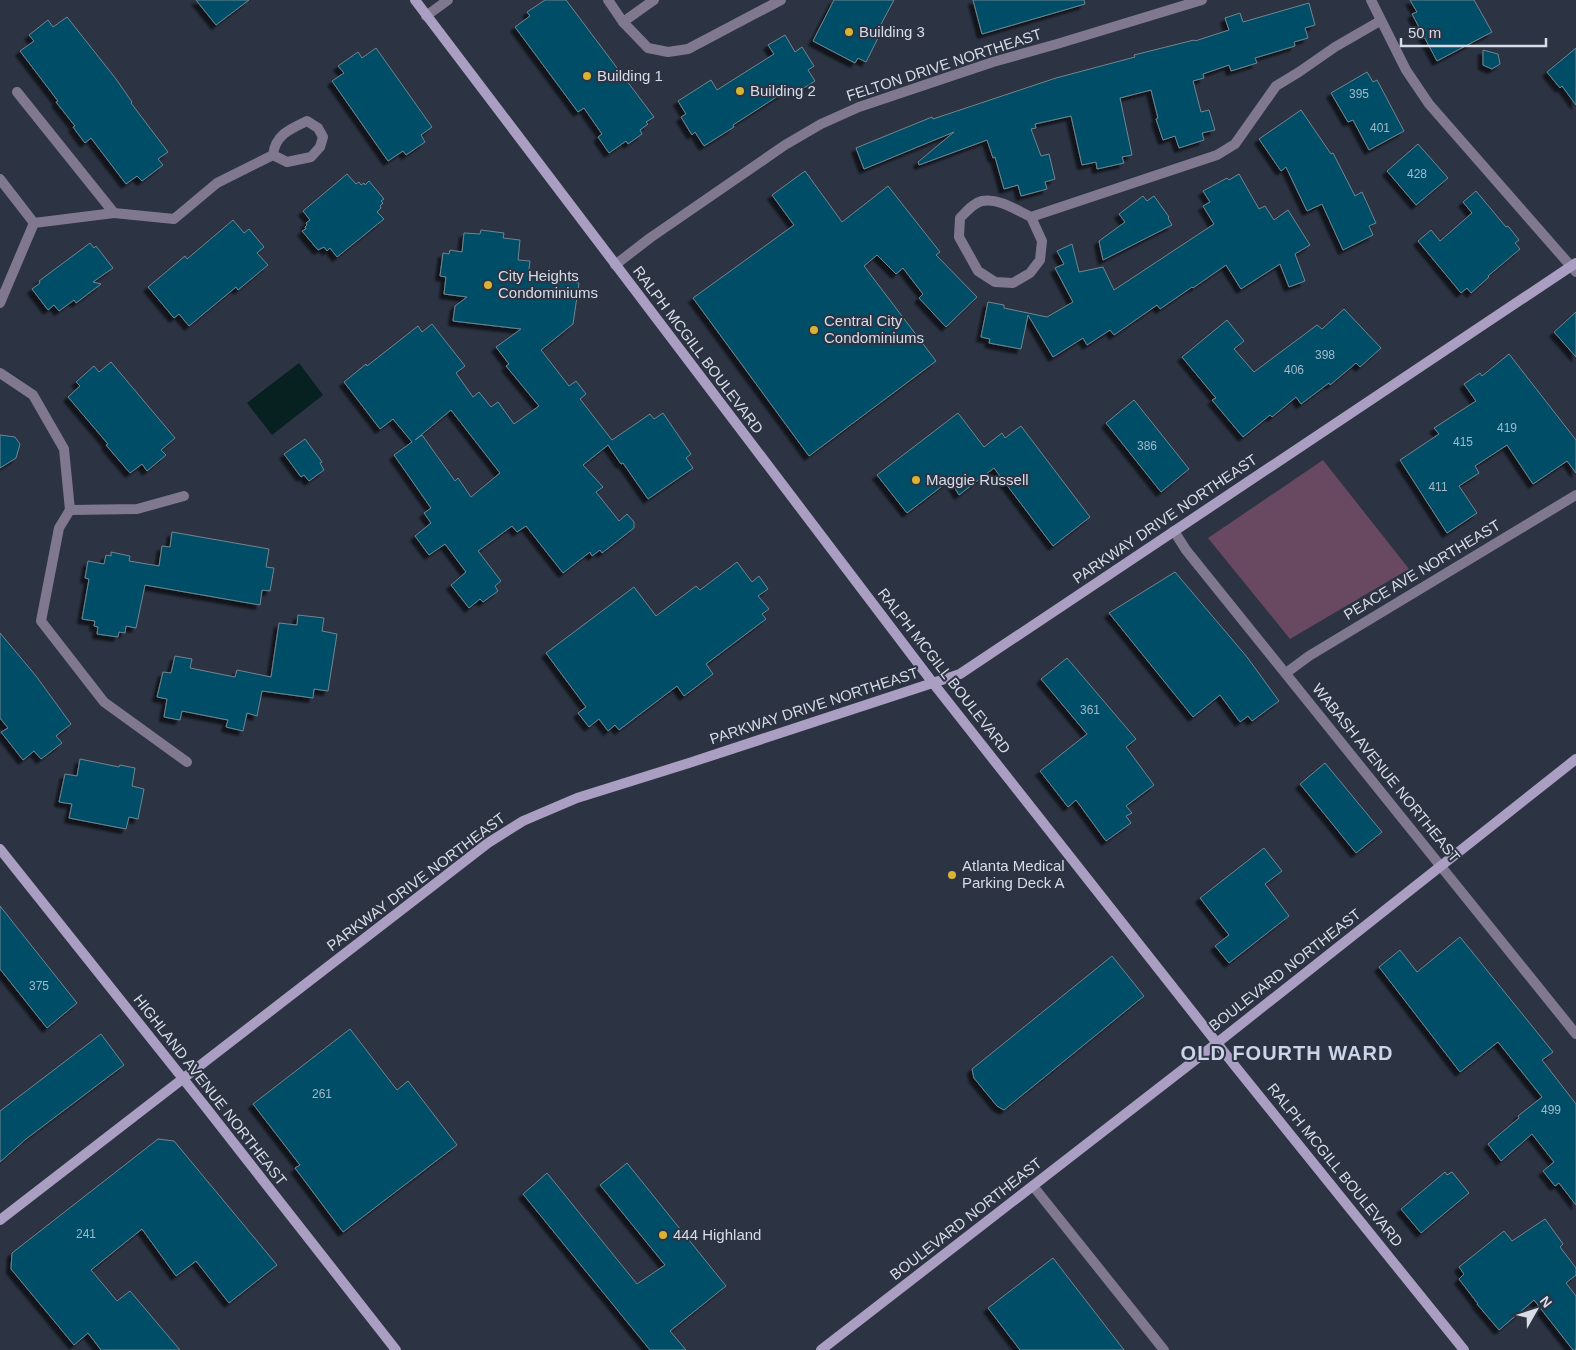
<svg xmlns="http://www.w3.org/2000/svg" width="1576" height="1350" font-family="Arial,sans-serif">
	<defs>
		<filter id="shadow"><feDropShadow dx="-4.5" dy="4.5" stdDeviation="1" flood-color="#0009"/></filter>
	</defs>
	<rect width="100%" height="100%" fill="#2c3343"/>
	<!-- green -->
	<polygon fill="#694862" points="1323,460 1409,569 1290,639 1208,538"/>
	<!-- water -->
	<polygon fill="#072121" points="299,363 323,395 272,435 247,403"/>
	<!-- building -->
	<g fill="#024d68" stroke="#70858f" fill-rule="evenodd" filter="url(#shadow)">
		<polygon points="196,0 249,0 216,25"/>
		<polygon points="545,0 566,0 654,117 646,122 648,124 640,130 642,134 628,144 626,141 609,153 598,137 602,134 584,108 578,112 515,27 530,16 527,12"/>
		<polygon points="834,0 894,0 880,26 883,28 866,62 858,58 855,63 813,41"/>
		<polygon points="973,0 1084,0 1085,4 982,34"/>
		<polygon points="1410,0 1474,0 1492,32 1437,61 1412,14 1417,12"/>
		<polygon points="1309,3 1315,25 1305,28 1308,38 1294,42 1295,46 1255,58 1257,63 1231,71 1229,65 1203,74 1204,78 1193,81 1201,112 1209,110 1215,130 1202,133 1204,140 1179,148 1175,136 1163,140 1156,119 1158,118 1151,90 1120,98 1132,155 1122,157 1124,163 1097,169 1096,162 1082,165 1071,116 1035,124 1036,128 1031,129 1041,156 1049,154 1055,179 1045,182 1047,189 1021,196 1018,185 1004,189 995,157 993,158 987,140 919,165 918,162 954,132 864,169 856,148 932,117 933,119 1056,78 1135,57 1134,55 1194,40 1195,41 1229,30 1225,18 1240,13 1243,22"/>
		<polygon points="67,17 116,79 132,102 131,103 168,152 158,159 163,165 142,181 137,176 126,184 91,138 85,143 73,127 75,126 56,102 58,101 20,51 34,41 29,35 48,20 53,27"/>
		<polygon points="785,35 795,52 802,47 814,66 808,70 815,81 796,93 792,87 733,125 734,127 704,146 695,132 692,135 681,117 686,114 678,101 711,80 717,90 774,54 768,45"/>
		<polygon points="376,48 432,127 421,135 425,142 406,155 403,151 388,161 332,81 344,73 338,66 358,52 362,58"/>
		<polygon points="1576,48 1576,105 1562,86 1560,88 1547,72"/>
		<polygon points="1483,50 1498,54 1500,64 1492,69 1483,65"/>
		<polygon points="1367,72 1373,82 1377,80 1404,131 1369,150 1353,120 1348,122 1331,93"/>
		<polygon points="1301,110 1331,154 1333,153 1355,196 1362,192 1376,223 1369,226 1373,235 1343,250 1322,204 1307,211 1286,167 1281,171 1259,139"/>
		<polygon points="1418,144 1448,178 1416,205 1387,171"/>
		<polygon points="805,171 842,222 888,186 940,252 936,255 977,297 946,327 919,298 923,294 903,268 896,274 877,255 864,266 936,361 809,456 693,298 794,225 772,195"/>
		<polygon points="347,174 356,184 359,182 361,185 364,183 365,185 369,181 384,199 381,201 383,203 380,206 381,208 377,212 384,219 337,257 330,248 327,251 324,247 318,250 302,231 306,229 305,227 307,225 306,223 310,220 303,211"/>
		<polygon points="1239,174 1259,209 1265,206 1274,220 1288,210 1310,245 1295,254 1305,281 1289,287 1280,264 1241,289 1226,265 1193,288 1192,287 1160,309 1157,305 1114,335 1110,330 1087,345 1083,338 1053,357 1028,315 1021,349 989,343 990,339 981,337 988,302 1004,305 1004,308 1047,317 1073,302 1055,268 1064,264 1057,251 1072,244 1079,272 1103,267 1114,290 1214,224 1203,206 1210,202 1203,191 1227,178 1229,180"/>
		<polygon points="1476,191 1506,227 1508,226 1519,240 1515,243 1520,249 1488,276 1489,277 1471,293 1467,288 1461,293 1418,241 1431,230 1440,241 1472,213 1463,202"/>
		<polygon points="1143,196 1147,201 1154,196 1169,217 1168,218 1172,225 1103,260 1099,241 1125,222 1119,214"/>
		<polygon points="233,220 244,233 249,229 264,247 257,253 268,265 238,290 236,287 189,326 179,314 174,318 148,287 185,256 187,259"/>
		<path d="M481,230L504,233L503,238L520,240L518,260L530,261L528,276L579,283L573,324L541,350L569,386L576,381L586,394L580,399L612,440L650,414L654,419L663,413L691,454L686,458L693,468L648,499L623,463L621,464L608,445L583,465L603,487L596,492L619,521L627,514L634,522V528L602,553L600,550L592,556L590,552L563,573L526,526L517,532L512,526L478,551L501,581L495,586L498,591L483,602L480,599L469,608L451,585L466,572L445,544L429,555L415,536L431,523L424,513L431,508L394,455L412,442L393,419L380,429L344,382L366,364L367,366L418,326L422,332L432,324L465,366L456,373L473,397L479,392L491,407L498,402L514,424L539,406L506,366L509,364L496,347L521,329L453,321L455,306L467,297L444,294L446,277L440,276L443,253L449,254L450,250L462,252L464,233L480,234ZM451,410L500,473L471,497L458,478L455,481L422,435L415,440Z"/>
		<polygon points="90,243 94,248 96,246 113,268 93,282 101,284 76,303 74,300 59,311 54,305 48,310 32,289 40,283 39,281"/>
		<polygon points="1344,309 1381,348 1360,367 1356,363 1330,385 1329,383 1301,404 1296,397 1272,417 1270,415 1243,437 1212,400 1216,398 1182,357 1227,320 1244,341 1234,349 1254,372 1317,325 1322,329"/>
		<polygon points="1576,312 1576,357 1554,332"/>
		<polygon points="1509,354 1576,440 1576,473 1567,461 1533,484 1507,445 1475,466 1479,473 1459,486 1477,513 1447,533 1400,460 1439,434 1434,428 1476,401 1464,384 1480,373 1482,376"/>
		<polygon points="111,362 175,438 161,450 166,455 147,471 142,464 130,473 106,445 108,444 68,397 80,386 76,382 94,366 99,372"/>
		<polygon points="1134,400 1189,469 1161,492 1106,423"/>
		<polygon points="958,413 984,447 1002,433 1005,438 1021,426 1090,517 1053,546 994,468 959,495 950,480 907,513 877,475"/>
		<polygon points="0,435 15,437 20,444 16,458 0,468"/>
		<polygon points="305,439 322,462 320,463 324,470 309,481 304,475 301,477 284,454"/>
		<polygon points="172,532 269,549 266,567 274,568 270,591 262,590 260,605 145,585 136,628 126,626 125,633 119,632 118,637 97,634 98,627 94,626 95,621 82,619 89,579 85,578 88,561 104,564 106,555 111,556 111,552 130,556 129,561 159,566 162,546 170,547"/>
		<polygon points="737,562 752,582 759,576 768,589 758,596 769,609 762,614 766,619 706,664 713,674 684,696 677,686 619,730 615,725 608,731 599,719 589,727 578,713 586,707 546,653 634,587 656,616 696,586 700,590"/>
		<polygon points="1175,572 1247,657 1279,701 1252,721 1248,716 1240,722 1220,695 1193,717 1109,613"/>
		<polygon points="298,615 324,618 322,631 337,634 328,691 314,689 313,698 262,691 257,716 247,713 243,731 226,727 228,720 182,711 180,720 164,717 167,699 157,697 163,672 171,673 175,656 192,659 190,668 235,677 237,670 271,677 279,623 297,625"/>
		<polygon points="0,633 36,676 71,724 56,736 62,743 41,759 34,751 23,760 1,732 8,728 0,718"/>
		<polygon points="1067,658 1136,739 1126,747 1154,785 1126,806 1132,813 1126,816 1131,823 1106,841 1076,800 1068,807 1040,771 1087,734 1041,679"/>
		<polygon points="80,759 119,767 120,765 135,768 132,786 144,789 138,819 129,817 126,829 69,818 72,804 59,802 65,774 77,776"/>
		<polygon points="1325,763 1382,832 1356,853 1300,784"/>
		<polygon points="1264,848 1282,871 1265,884 1289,916 1229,963 1215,946 1229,935 1200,898"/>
		<polygon points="0,906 77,1003 47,1028 0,969"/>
		<polygon points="1460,937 1553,1052 1542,1060 1576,1104 1576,1205 1559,1183 1555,1186 1543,1171 1554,1162 1532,1134 1501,1161 1488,1144 1519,1118 1518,1116 1542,1097 1498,1042 1460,1072 1379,967 1400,950 1417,972"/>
		<polygon points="1112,956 1144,996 1004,1110 997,1106 974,1078 972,1069"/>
		<polygon points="350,1029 397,1090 408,1081 457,1145 343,1232 295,1168 300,1165 253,1104"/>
		<polygon points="101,1034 124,1065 26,1139 0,1162 0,1111"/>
		<polygon points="158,1139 174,1141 277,1265 229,1303 196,1261 176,1276 142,1229 91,1270 117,1301 130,1291 180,1350 101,1350 88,1333 74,1345 11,1269 12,1253"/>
		<polygon points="627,1163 726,1286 670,1331 686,1350 650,1350 523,1194 547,1173 637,1284 665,1265 600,1185"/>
		<polygon points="1445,1172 1447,1175 1452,1172 1469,1193 1421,1233 1401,1209"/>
		<polygon points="1545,1219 1563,1244 1560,1247 1576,1268 1576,1275 1566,1283 1576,1296 1576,1350 1573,1350 1534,1300 1499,1330 1477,1304 1478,1304 1459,1279 1464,1274 1459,1267 1504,1231 1512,1241"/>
		<polygon points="1053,1258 1124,1350 1020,1350 988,1308"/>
	</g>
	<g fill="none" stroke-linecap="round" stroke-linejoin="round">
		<!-- street -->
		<g stroke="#7f788f" stroke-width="10">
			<polyline points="608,0 623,22 648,48 668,52 688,49 781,0"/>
			<polyline points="1371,0 1406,70 1429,104 1576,272"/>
			<polyline points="426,16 448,0"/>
			<polyline points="623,22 654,0"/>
			<path d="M17,92L114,213L174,219L217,183L273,155C275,135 290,129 307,121L318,128L323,137L320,147L311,157L287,162L273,155"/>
			<polyline points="0,179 34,223 114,213"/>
			<path d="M1031,217L1042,241L1040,260L1030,273L1013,283L995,282L978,271L959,237L960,218C966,212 973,203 982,201C999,198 1016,210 1031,217L1217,155L1235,144L1276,86L1299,72L1335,47L1380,21"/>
			<polyline points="615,265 650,238 785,145 821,124 859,107 993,62 1057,44 1202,0"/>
			<polyline points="0,303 34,223"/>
			<polyline points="0,373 33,395 64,449 70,510 137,509 184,496"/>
			<polyline points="70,510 59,528 41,621 104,702 187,762"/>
			<polyline points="1174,531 1186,550 1576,1034"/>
			<polyline points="1286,673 1309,656 1576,495"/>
			<polyline points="1033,1186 1164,1350"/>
		</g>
		<!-- secondary -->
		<g stroke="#aa9ec2" stroke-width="10">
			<polyline points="415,0 933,683 1235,1066 1464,1350"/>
			<polyline points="0,849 204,1105 396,1350"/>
			<polyline points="0,1220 488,843 523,821 577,798 689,763 960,674 1576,263"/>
			<polyline points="821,1350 1217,1043 1576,759"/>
		</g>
	</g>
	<!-- markers -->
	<g fill="#d8b434" stroke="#2c3343" stroke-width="2">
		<circle cx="849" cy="32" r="5"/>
		<circle cx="587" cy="76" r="5"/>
		<circle cx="740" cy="91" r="5"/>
		<circle cx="488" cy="285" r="5"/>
		<circle cx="814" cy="330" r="5"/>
		<circle cx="916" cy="480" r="5"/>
		<circle cx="952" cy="875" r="5"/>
		<circle cx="663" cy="1235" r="5"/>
	</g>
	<g text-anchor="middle" stroke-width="4" stroke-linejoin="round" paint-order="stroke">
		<!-- number labels -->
		<g font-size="12" fill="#a2b8c6">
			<text x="1359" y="98">395</text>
			<text x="1380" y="132">401</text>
			<text x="1417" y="178">428</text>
			<text x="1325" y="359">398</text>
			<text x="1294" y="374">406</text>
			<text x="1507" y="432">419</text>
			<text x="1463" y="446">415</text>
			<text x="1147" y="450">386</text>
			<text x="1438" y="491">411</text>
			<text x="1090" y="714">361</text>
			<text x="39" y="990">375</text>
			<text x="322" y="1098">261</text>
			<text x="1551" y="1114">499</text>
			<text x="86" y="1238">241</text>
		</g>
		<!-- poi labels -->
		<g font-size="15" fill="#d7dce6" stroke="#2c3343" text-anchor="start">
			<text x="859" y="37">Building 3</text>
			<text x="597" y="81">Building 1</text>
			<text x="750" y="96">Building 2</text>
			<text x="498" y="281">City Heights<tspan x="498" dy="17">Condominiums</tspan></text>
			<text x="824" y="326">Central City<tspan x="824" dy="17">Condominiums</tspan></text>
			<text x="926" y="485">Maggie Russell</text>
			<text x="962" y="871">Atlanta Medical<tspan x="962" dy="17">Parking Deck A</tspan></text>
			<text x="673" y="1240">444 Highland</text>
		</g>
		<!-- street labels -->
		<g font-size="15" fill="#d7dce6" stroke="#2c3343">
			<text transform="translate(944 65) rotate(-18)" y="5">FELTON DRIVE NORTHEAST</text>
			<text transform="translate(698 350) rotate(53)" y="5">RALPH MCGILL BOULEVARD</text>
			<text transform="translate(1165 519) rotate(-34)" y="5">PARKWAY DRIVE NORTHEAST</text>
			<text transform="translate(1422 570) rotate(-31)" y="5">PEACE AVE NORTHEAST</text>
			<text transform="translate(944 671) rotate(52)" y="5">RALPH MCGILL BOULEVARD</text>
			<text transform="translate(814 706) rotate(-18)" y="5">PARKWAY DRIVE NORTHEAST</text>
			<text transform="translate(1386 773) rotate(51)" y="5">WABASH AVENUE NORTHEAST</text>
			<text transform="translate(416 882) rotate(-37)" y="5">PARKWAY DRIVE NORTHEAST</text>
			<text transform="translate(1285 970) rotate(-38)" y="5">BOULEVARD NORTHEAST</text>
			<text transform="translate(210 1090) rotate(52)" y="5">HIGHLAND AVENUE NORTHEAST</text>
			<text transform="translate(1335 1165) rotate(51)" y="5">RALPH MCGILL BOULEVARD</text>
			<text transform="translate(966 1219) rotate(-38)" y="5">BOULEVARD NORTHEAST</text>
		</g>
		<!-- district labels -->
		<g font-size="20" font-weight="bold" letter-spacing="1" fill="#cbd5e8" stroke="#2c3343">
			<text x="1287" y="1060">OLD FOURTH WARD</text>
		</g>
	</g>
	<!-- north arrow -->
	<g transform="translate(1536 1310) rotate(51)" stroke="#2c3343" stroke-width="4" paint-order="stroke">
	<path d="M0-4L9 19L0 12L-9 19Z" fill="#d7dce6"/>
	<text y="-8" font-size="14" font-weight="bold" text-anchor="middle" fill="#d7dce6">N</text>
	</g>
	<!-- scale -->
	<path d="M1401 38v8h145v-8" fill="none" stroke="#d7dce6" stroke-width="2.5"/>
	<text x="1408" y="38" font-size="15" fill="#d7dce6" stroke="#2c3343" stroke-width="4" paint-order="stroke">50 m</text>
</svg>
